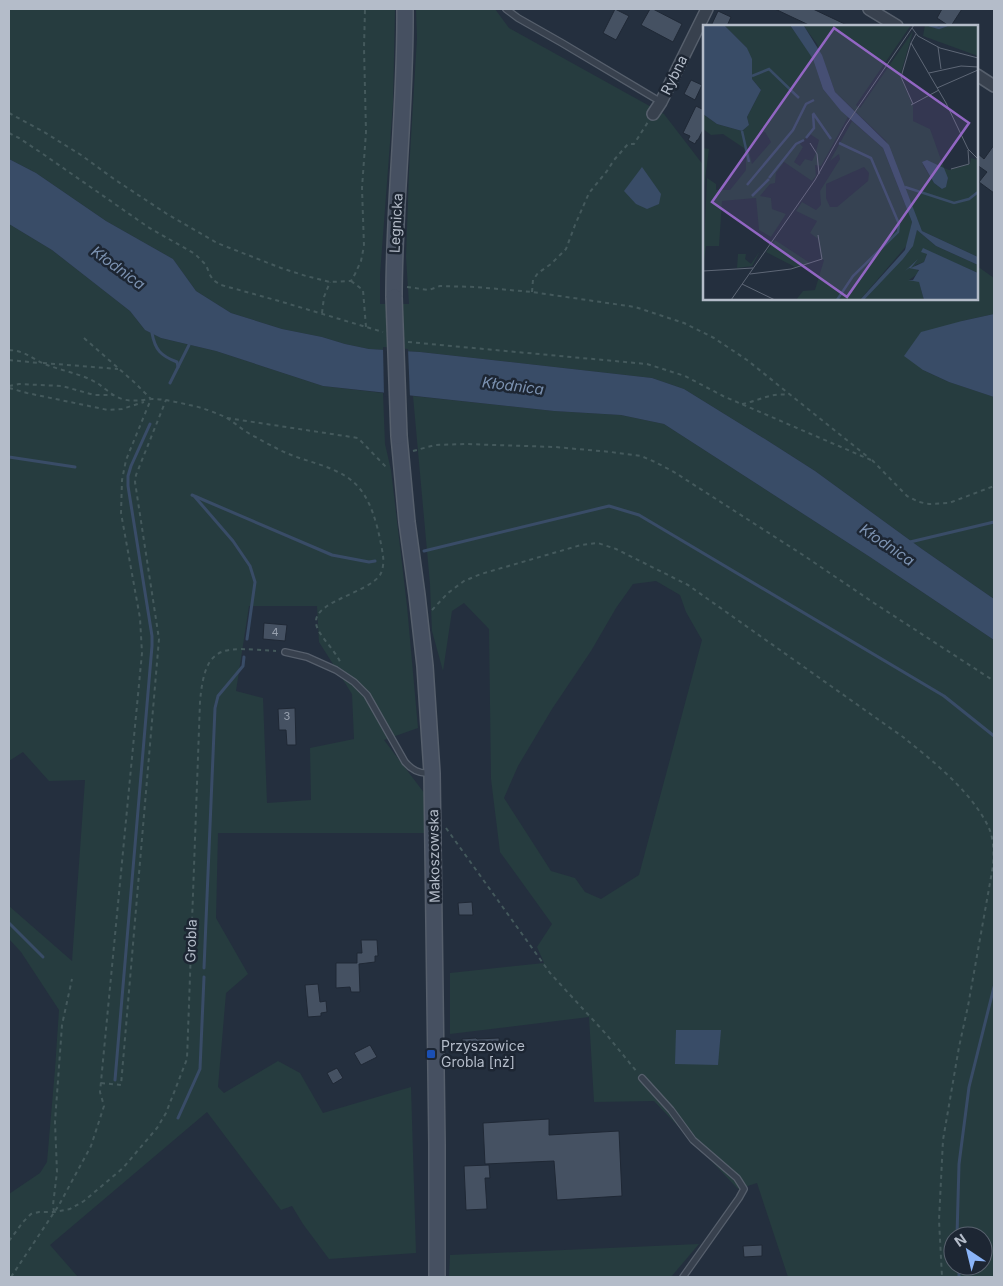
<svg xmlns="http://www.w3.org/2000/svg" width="1003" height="1286" font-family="Inter,sans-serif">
	<rect width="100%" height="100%" fill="#242f3e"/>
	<!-- green -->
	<g fill="#263c3f" fill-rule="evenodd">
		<polygon points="9,9 395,9 393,103 380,275 380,304 409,304 406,257 409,171 417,38 416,9 495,9 509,28 664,114 704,166 704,299 977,299 977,266 994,278 994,314 962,321 923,370 949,382 994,397 994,599 922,549 815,471 765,439 684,389 652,378 420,352 369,349 345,344 322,337 282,329 231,313 196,291 173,259 106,221 36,173 9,159"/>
		<path d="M9,224L52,250L130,311L145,330L161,338L216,351L323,386L383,393L385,444L391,470L407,606L418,728L384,740L425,794L424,833H218L216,918L248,974L226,993L218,1087L224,1093L278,1061L300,1073L323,1113L411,1087L416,1253L329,1259L303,1224L292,1206L281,1210L207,1112L50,1245L78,1277H9V1194L40,1173L47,1162L55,1069L59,1010L21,952L9,939V906L72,961L85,780L49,781L23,752L9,761ZM249,606H317L319,642L352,694L354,739L310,748L311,800L267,803L263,698L236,691Z"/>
		<path d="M413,396L554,411L621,415L664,424L870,557L994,640V1277H788L757,1183L738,1189L654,1101L594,1102L589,1017L450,1034V973L544,963L537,947L552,924L500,852L491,779L489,629L464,603L452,611L443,671L432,631L430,584ZM656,581L680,595L686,612L702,640L639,875L601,899L585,892L575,878L551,871L504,798L518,766L552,709L591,651L616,608L633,584ZM953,1236H983V1266H953Z"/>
		<polygon points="699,1244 671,1277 449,1277 450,1255"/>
	</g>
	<!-- water -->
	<g fill="#394c67">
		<polygon points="9,159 36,173 106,221 173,259 196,291 231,313 282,329 322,337 345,344 369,349 420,352 652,378 684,389 765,439 815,471 922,549 994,599 994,640 870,557 664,424 621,415 554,411 323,386 216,351 161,338 145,330 130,311 52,250 9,224"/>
		<polygon points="642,167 661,194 659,204 647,209 636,204 624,191"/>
		<polygon points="994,314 994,397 949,382 923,370 904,356 921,332 962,321"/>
		<polygon points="676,1030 721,1030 718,1065 675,1064"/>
	</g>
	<!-- pier -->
	<polygon fill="#242f3e" points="383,347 408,349 410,398 384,396"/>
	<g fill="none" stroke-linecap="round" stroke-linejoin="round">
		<!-- stream -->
		<g stroke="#394c67" stroke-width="3">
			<path d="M152,333C155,350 161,356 177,362L178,367"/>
			<polyline points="170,383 189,345"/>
			<polyline points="9,457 75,467"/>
			<polyline points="192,495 332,555 369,562 375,561"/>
			<polyline points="195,497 233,541 250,566 255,582 247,639"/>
			<polyline points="910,542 994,522"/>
			<polyline points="424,551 609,506 639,515 944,696 994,736"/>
			<polyline points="9,923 43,957"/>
			<polyline points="204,968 215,708 218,696 243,666 244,657"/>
			<polyline points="115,1080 152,646 152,636 128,486 128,476 131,466 150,424"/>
			<polyline points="178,1118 200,1069 204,977"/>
			<polyline points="957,1236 959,1164 969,1087 994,987"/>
			<polyline points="959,1266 959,1277"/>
		</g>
	</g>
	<!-- building -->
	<g fill="#455162" stroke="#1f2835">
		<polygon points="615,9 629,16 616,40 603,33"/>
		<polygon points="650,9 653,9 682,24 673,42 641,25"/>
		<polygon points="775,9 813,9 849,26 811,26"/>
		<polygon points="942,9 962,9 951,26 949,26 937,18"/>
		<polygon points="718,11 731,17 727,26 711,26"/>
		<polygon points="691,80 702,85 695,100 684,94"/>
		<polygon points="696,106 704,110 704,128 698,140 697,140 695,144 688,140 690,136 683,133"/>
		<polygon points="994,145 994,193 979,182 987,172 977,165 977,153 984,159"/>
		<polygon points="264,623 287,625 285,641 263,639"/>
		<polygon points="295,708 296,745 287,745 286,730 279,730 278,709"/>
		<polygon points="472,902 473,915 459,915 458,903"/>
		<polygon points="361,940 377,940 378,956 375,956 375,962 359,964 360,992 351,992 350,987 336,988 336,963 357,963 357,953 362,953"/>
		<polygon points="318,984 320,1002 326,1001 327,1012 321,1013 321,1016 308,1017 305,985"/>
		<polygon points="476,1038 477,1039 499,1038 500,1046 477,1048 477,1050 463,1051 462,1039"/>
		<polygon points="370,1045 377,1057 361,1065 354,1053"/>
		<polygon points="337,1068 343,1078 333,1084 327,1073"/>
		<polygon points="549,1119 549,1135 619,1131 622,1196 557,1200 554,1161 485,1164 483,1123"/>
		<polygon points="489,1165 490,1178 485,1178 487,1209 466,1210 464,1166"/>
		<polygon points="762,1245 762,1256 744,1257 743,1246"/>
	</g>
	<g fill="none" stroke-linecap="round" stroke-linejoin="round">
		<!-- lane casing -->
		<g stroke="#565f6c" stroke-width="8">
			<g id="lane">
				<polyline points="506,9 518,18 562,43 661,102"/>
				<path d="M285,652L307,657L336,670L354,682L367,695L405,762C412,770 419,774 430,773"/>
				<polyline points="642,1078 671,1110 693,1140 737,1178 744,1189 739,1198 683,1277"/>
			</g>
		</g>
		<!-- street casing -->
		<g stroke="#565f6c" stroke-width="14">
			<g id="street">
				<polyline points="869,9 897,26"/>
				<polyline points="977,75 994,86"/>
				<polyline points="653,114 661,102 707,9"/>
			</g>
		</g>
		<!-- secondary casing -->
		<g stroke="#565f6c" stroke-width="18">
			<g id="secondary">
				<path d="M394,297C394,201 406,105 405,9"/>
				<polyline points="399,436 407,522 417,595 425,666 432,773 437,1144 437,1277"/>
			</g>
		</g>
		<!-- path -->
		<g stroke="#44595c" stroke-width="2" stroke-dasharray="4 4" stroke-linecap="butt">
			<polyline points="9,113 44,132 81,155 114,179 167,214 217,243 281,268 306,276 330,282 351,281 355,274 361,261 364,246 362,188 366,132 364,48 365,9"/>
			<polyline points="9,133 19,138 43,154 148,227 195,254 206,265 210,275 213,280 221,285 279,301 383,332"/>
			<polyline points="351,281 363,290 366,327"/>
			<polyline points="407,287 429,290 440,286 476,287 532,292 635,307 684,323 714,338 747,360 868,457"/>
			<polyline points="532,292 533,280 538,273 551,264 566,249 575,225 589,193 607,171 614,160 628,144 634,144 648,122"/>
			<polyline points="322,313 324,297 330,282"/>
			<polyline points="84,338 134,382 151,399"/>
			<polyline points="408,342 647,364 685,376 723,396 871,460"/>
			<path d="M9,350C27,351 31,359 47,365C63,371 82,374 97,383C105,388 112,396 122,399C132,402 141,400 152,399C164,399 177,402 189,405C201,407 214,412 225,417C234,422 241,429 250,434C259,439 268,444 276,448C296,459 317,462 336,471C363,483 371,504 378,530C380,539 382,548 383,556C384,562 383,570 380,575C368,593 315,601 316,622C316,634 336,650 341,664"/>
			<polyline points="9,360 39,363"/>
			<polyline points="43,363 118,369"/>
			<polyline points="9,386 19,384 62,386 94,395 113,395"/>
			<polyline points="9,388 27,393 108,410 122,409 144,402"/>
			<path d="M742,404C758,401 772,392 788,395"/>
			<polyline points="227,418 358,438 387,468"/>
			<polyline points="413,451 435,445 465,444 555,447 611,452 641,456 655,462 674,472 803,555 874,603 994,681"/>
			<polyline points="872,460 907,496 919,502 929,504 949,503 994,486"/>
			<path d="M432,610L448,593L464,581L481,574L581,545L598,543L616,549L688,585L903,737C933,761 972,792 989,828C994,840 994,854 993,866L968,1006L959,1047L943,1140L939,1220L942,1277"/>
			<polyline points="446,828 550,973 606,1034 637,1072"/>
			<polyline points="101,1083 121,1085 159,639 135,482 136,475 166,400"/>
			<polyline points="54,1212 53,1205 57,1172 55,1122 62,1025 72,979"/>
			<path d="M9,1241L23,1222L31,1214L39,1212H54L70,1209L84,1201L123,1168L157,1128L166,1113L187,1059L200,702C205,641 224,648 276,651"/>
			<polyline points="11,1277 59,1205 91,1146 104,1106 100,1092 142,653 140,618 121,513 122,480 126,460 151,399"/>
		</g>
		<!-- lane -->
		<use href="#lane" stroke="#38414e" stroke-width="5.5"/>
		<!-- street -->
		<use href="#street" stroke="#38414e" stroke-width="11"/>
		<!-- secondary -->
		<use href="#secondary" stroke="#465061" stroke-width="15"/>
		<!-- secondary-bridge casing -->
		<g stroke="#565f6c" stroke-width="18" stroke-linecap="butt">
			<polyline id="secondary-bridge" points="394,297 399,436"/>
		</g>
		<!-- secondary-bridge -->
		<use href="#secondary-bridge" stroke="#465061" stroke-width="15"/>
	</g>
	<!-- markers -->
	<rect fill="#1a4fb4" stroke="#1d2633" stroke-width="2" x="426" y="1049" width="10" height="10" rx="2.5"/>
	<g text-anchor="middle" stroke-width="5" stroke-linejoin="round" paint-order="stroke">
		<!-- number labels -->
		<g font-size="11" fill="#98a1af">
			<text x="275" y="636">4</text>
			<text x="287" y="720">3</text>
		</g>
		<!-- street labels -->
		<g font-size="14" fill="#b4bcc9" stroke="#1d2633">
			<text transform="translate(674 75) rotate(-64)" y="5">Rybna</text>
			<text transform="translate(396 223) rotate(-87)" y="5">Legnicka</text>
			<text transform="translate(434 856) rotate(-91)" y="5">Makoszowska</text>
			<text transform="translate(191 941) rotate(-88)" y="5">Grobla</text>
		</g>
		<!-- poi labels -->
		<g font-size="14" fill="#b4bcc9" stroke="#1d2633" text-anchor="start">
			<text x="441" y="1051">Przyszowice<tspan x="441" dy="16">Grobla [nż]</tspan></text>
		</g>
		<!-- water labels -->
		<g font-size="15" font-style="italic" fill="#7c92b1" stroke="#1d2633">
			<text transform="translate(118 268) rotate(36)" y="5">Kłodnica</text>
			<text transform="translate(513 386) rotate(7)" y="5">Kłodnica</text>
			<text transform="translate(887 545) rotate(34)" y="5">Kłodnica</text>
		</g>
	</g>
	<!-- overview -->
	<g transform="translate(703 25)">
		<rect width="275" height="275" fill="#242f3e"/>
		<path d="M21,0H87L111,34L120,64L145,92L118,141L112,140L113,151L109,156L81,137L73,148L72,158L67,159L57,171L68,173L69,184L83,189L68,212L56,205L53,173L19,176L16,221H3L0,244L4,153L13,159V165H27L43,145V134L41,123L20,109L8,110L0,104V89L14,99L39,106L46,100L44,92L58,65L49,54L44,23ZM56,107H62L68,117L49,139L45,122L52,118ZM107,109L116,115L112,130L109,136L102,134L97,141L91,137L100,122L97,119ZM100,0H208L153,80L157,83L210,6L197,51L210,81V96L227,104L241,143L246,145L267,139L268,133L275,135V232L219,206L183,116L132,67L114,19ZM220,140L241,147L245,153L243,161L239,164L231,158ZM222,0H275V31L220,11ZM149,96L180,123L209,197L205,219L157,275H93L100,266L112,265L121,235L118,234L115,214L107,208L114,196L93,186L99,177L113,185L118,180L117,166L137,134L136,129L127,136ZM161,142L166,148L165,156L134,182H127L123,173V159ZM0,123L6,124L0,170ZM214,205L233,221L275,240V248L220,224L224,229L221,237L212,240L216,248L206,255L216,256L221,275H161L208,224ZM72,215L107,238L92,242L63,227ZM57,226L49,241L34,243L35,229H43L42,234L48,239Z" fill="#263c3f" fill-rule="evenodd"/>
		<path d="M0,0H21L44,23L49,34V54L58,65L44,92L46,100L39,106L14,99L0,89ZM87,0L101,1L119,30L132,67L186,120L219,206L275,232V240L233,221L214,205L210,221L200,234L161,275H157L202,225L209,197L180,123L138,86L120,64L110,34ZM224,135L241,143L245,153L243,162L239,164L231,158L219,137ZM220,223L275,248V275H221L216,257L205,255H210L216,245L206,243L202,246L215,234L208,243L221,237L224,229L218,227Z" fill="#394c67"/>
		<path fill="none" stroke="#394c67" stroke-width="2.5" d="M226,0L236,3L244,0M49,51L66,44L96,73M110,88L128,114M39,106L46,137M103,113L111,103L110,89M66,153L93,119L101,115M44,160L90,105L103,79L111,75M202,162L251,178L266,174L275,167M49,171L66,154M134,275L150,251L195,207L196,199L168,133L136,118"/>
		<path fill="none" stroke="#5e6776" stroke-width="1" d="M209,3L215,11L237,23L275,33M213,9L208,18L243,78L265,124L275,134M208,18L198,52L210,79M235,22L238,44M226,48L258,41L275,42M234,63L275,45M208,80L236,65M107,118L114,129L116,149M248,144L266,139L265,125M0,246L50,243M47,249L88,244L119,234L115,210M39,259L72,275M28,275L112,155L143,100L211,0"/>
		<path fill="#9266c3" fill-opacity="0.15" stroke="#9266c3" stroke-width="2.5" d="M131,3L266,98L144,272L9,177Z"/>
		<rect width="275" height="275" fill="none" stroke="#b4bcc9" stroke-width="2.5"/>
	</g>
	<!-- border -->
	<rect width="1003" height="1286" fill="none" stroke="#b4bcc9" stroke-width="20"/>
	<!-- north arrow -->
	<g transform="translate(968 1251) rotate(325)"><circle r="24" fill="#1d2633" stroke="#59626f"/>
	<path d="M0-4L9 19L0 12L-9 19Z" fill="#8ab4f8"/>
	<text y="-8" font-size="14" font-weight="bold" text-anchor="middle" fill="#b4bcc9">N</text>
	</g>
</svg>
